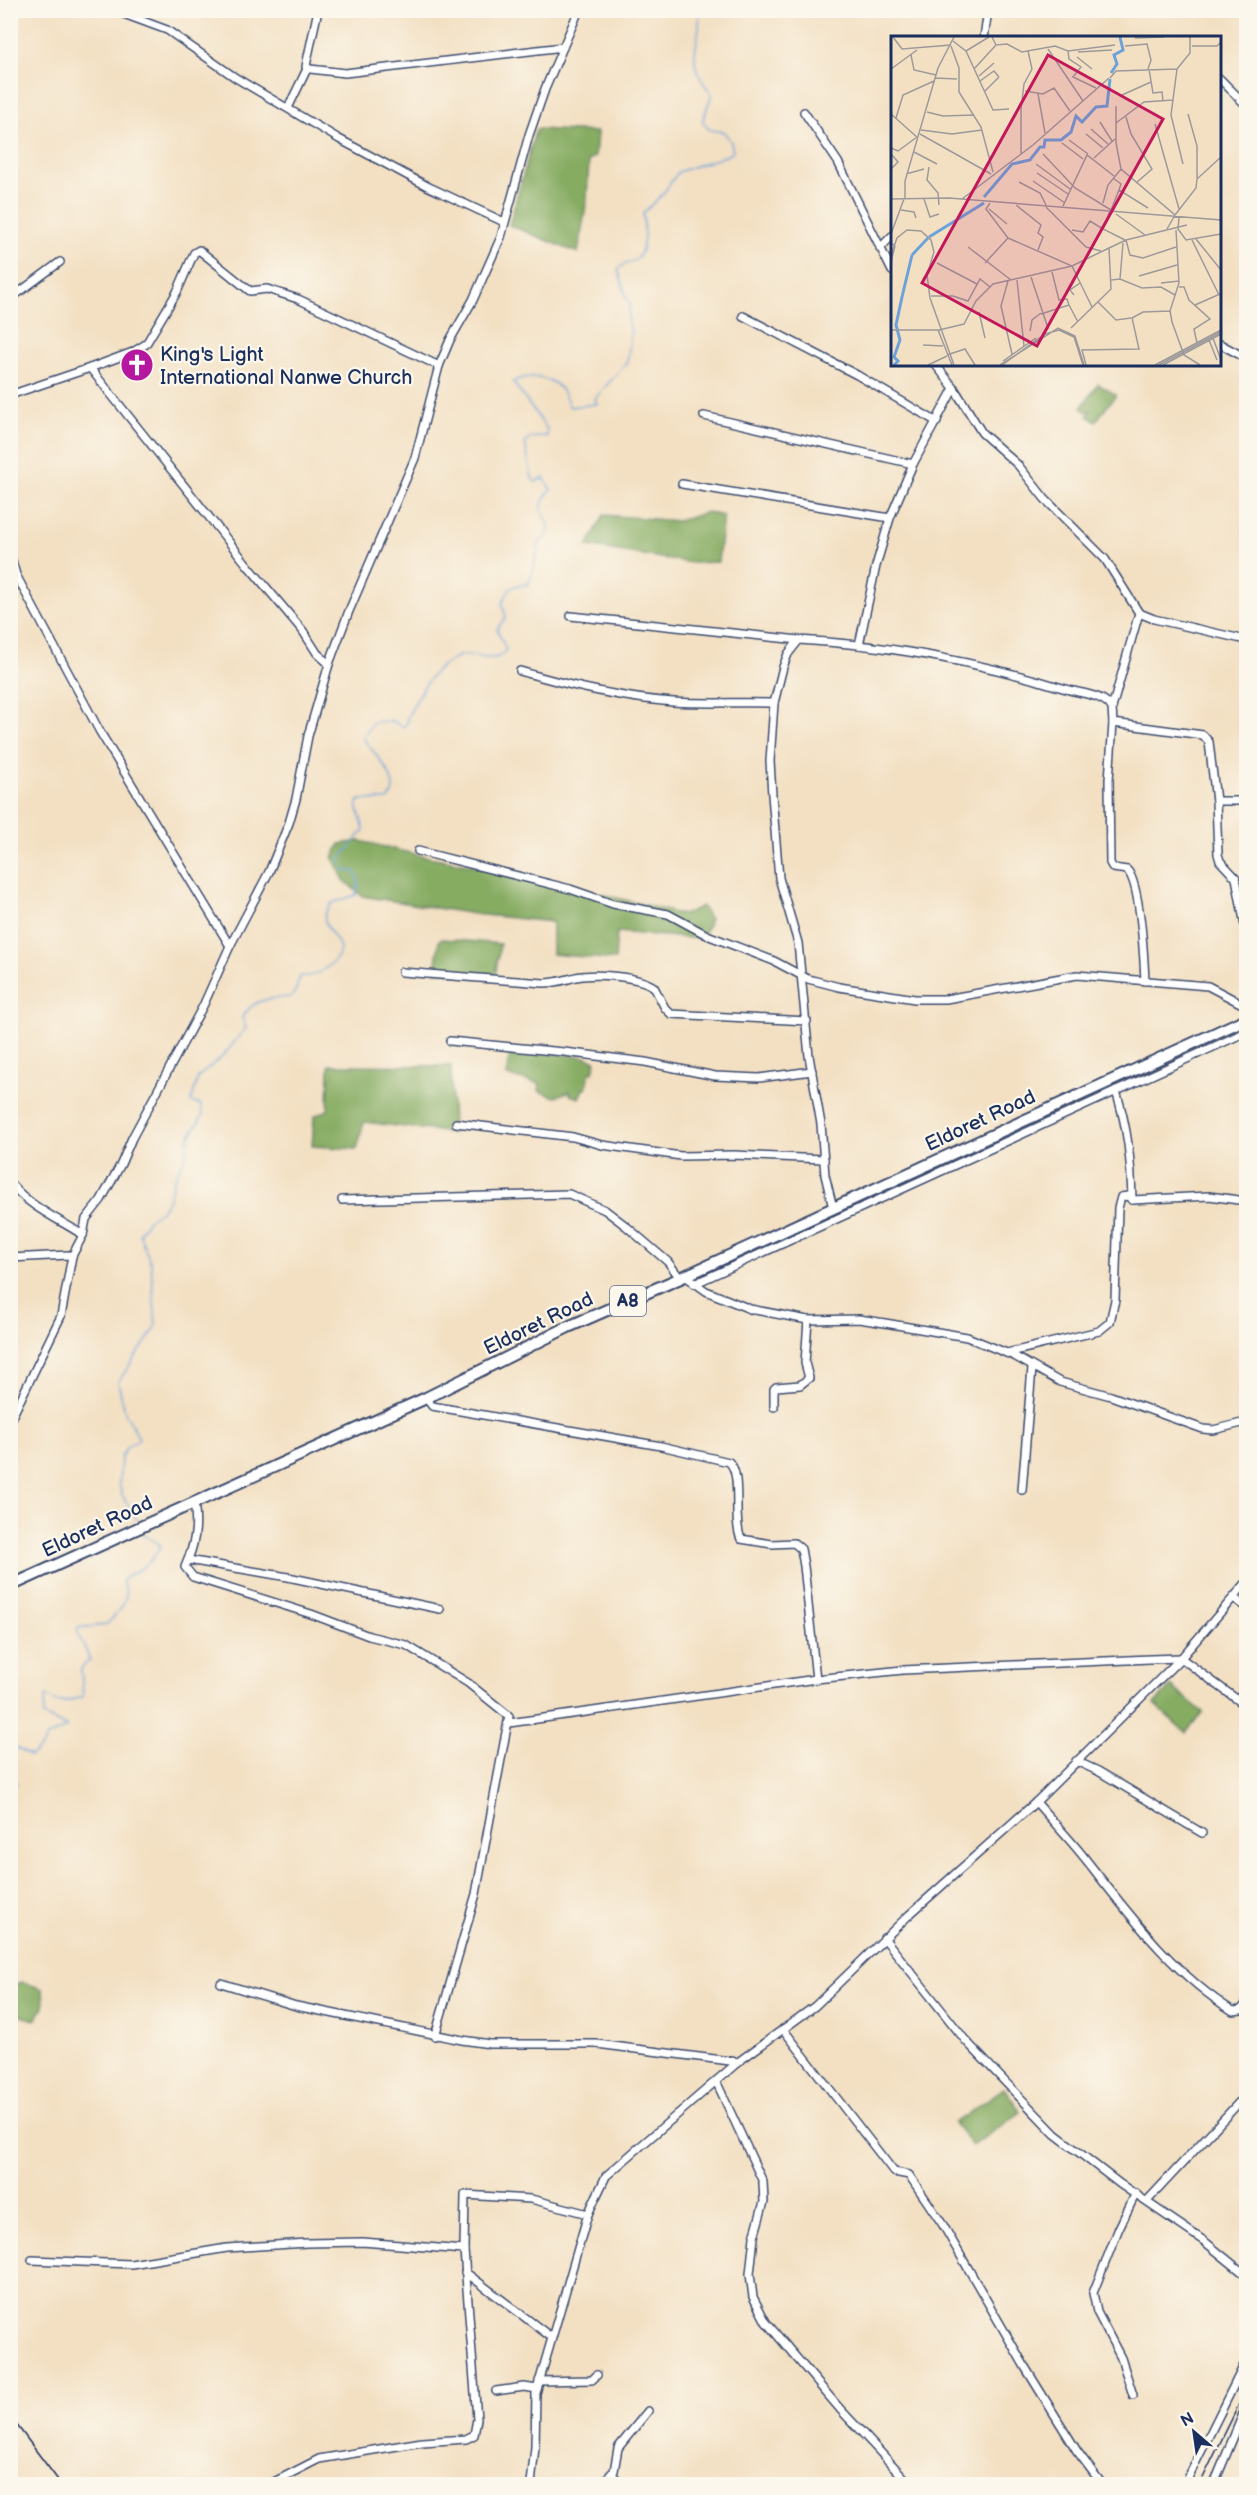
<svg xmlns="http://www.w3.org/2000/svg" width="1257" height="2495" font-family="'Balsamiq Sans',sans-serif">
	<rect width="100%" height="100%" fill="#fbf7ec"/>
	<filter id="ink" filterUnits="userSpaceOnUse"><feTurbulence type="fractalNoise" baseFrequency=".0167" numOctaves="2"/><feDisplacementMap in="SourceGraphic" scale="12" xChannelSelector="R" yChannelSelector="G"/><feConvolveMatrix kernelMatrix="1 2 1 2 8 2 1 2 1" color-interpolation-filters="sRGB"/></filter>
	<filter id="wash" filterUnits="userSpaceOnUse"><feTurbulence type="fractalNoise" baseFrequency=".008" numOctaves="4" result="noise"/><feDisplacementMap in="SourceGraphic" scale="24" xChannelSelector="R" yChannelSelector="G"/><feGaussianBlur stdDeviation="1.35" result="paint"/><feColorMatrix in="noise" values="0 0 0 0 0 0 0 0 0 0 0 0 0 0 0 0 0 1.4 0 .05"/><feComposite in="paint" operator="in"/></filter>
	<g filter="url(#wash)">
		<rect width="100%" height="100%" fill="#f3e0c3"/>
		<!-- forest -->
		<g fill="#86ac62" stroke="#506e60" stroke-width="1.5">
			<polygon points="536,129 597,132 595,157 589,160 587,199 578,253 509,225"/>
			<polygon points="1098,384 1116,395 1096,421 1088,416 1091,411 1087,412 1081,408"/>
			<polygon points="707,512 723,516 718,562 692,563 587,546 604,515 678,521"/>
			<polygon points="360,841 423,856 528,875 683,915 702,906 710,919 702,939 617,932 615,960 552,954 552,922 474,914 362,896 344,880 333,858 340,844"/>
			<polygon points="442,939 500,944 495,977 435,971 439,940"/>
			<polygon points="510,1049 586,1057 596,1061 593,1072 589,1073 586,1089 583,1089 579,1098 570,1095 570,1091 555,1097 539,1091 540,1084 507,1076"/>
			<polygon points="329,1065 451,1066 453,1133 364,1122 357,1149 312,1146 314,1116 328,1110"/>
			<polygon points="1171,1686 1203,1712 1186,1733 1154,1704"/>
			<polygon points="23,1982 43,1989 44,2007 35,2020 11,2013 11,1985"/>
			<polygon points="1004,2088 1021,2112 972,2146 954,2123"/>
		</g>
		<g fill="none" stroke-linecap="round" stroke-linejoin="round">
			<!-- stream -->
			<g stroke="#6ca2da" stroke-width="1.5">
				<path d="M137,1520L122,1495L119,1484L121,1457L127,1447L139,1439L125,1412L118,1382L156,1327L151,1264L139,1233L148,1220L161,1211L169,1198L173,1181L186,1156L188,1139L203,1115L201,1105L191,1102L198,1077L222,1057L246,1028L242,1017C256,997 268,999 291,997L296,990L300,976C310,977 318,974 326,968C359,944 322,935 325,916C325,912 330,907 332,903L356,895L359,882L355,871H344L339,860L364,830L357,805L360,800H388C405,782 373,753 363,738L373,722L392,721L403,727L408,722L407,718C420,694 429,669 457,657C474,650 493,668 506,650L497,629L506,617L502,604C509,590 509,584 527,585L530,580C535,568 535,555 540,543C542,539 547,538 548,533C553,513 529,515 551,490L544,478L535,482L532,478L525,443L531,438L547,436V429L513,382C524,375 542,376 554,383C562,387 566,399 570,407L597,404L595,399L599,394L627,362L631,334L628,318L630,304L627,300L618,269C623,264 629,264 635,260C647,252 644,225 643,213L663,194L678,172L728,155L733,151L731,142L724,132L710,130L702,122L712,94C680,58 703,47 699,10"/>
				<path d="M10,1751L16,1748L30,1756L39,1750L47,1737L67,1727L43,1716L46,1696C57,1707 69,1700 83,1697L81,1668L90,1660C86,1648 79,1641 77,1628L106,1625C119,1611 133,1601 122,1581C126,1575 131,1574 138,1570C148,1565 156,1555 161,1545L142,1534"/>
				<polyline points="10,1777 17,1783 10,1788"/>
			</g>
		</g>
	</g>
	<g filter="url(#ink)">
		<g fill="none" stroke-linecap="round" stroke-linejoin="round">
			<!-- minor casing -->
			<g stroke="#3b4a6d" stroke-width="10">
				<g id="minor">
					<polyline points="113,10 167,30 236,78 339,139 429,187 504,222"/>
					<polyline points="318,10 307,61 306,67 310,69 345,73 563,47"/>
					<polyline points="984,38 988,10"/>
					<polyline points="1220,79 1246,105"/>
					<polyline points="288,108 307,69"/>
					<polyline points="804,112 838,162 892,271"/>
					<polyline points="880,248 892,236"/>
					<polyline points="10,299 60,262"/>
					<polyline points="743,316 857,375 937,422"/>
					<polyline points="1220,344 1246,358"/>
					<polyline points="935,364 954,388 982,433 1018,465 1045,499 1105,559 1139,613 1154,619 1246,640"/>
					<polyline points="90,368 245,562 303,631 317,653 329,664"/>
					<polyline points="10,395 90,368 133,352 146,344 177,292 194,253 199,250 250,291 267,289 298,299 439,366"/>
					<polyline points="704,416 913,464"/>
					<polyline points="682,484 890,518"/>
					<polyline points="10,553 16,575 100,732 230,946"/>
					<path d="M1139,613L1112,708L1113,723L1109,780L1110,863L1113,868L1127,870C1141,884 1144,960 1145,981"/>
					<polyline points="571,616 799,640"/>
					<polyline points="859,645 876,566 890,518 913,464 954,388"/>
					<path d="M520,671C570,686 621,698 673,702C707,704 741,702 774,703"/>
					<polyline points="1113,723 1203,735 1209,742 1216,801 1246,801"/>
					<polyline points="1216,801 1218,854 1220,861 1236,878 1246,931"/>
					<polyline points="418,851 570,889 613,904 668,914 707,935 774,961 808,979 839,987 915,999 946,999 1077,975 1208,986 1246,1006"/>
					<path d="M402,972L544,983C556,983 564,980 576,977C594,973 639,976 654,987L665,1008L671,1014L807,1021"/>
					<polyline points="450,1041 564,1052 645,1062 715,1076 759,1078 812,1071"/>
					<path d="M1116,1091C1128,1129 1131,1161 1132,1200"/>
					<polyline points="456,1123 573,1137 602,1145 681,1156 734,1155 824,1159"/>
					<path d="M10,1183C31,1208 57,1218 83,1235"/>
					<polyline points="342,1200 569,1194 605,1210 626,1226 668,1262 680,1278"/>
					<path d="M833,1208L825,1175L821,1124L809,1056L798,943L779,878L772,795L770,761L774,703L783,667L788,654L799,640C891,645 978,662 1066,689C1081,694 1103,694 1112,708"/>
					<polyline points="10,1258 69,1255 72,1256"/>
					<polyline points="685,1276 706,1291 750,1309 808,1320 859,1319 885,1323 967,1337 1014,1356 1060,1382 1111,1396 1203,1429 1213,1430 1246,1422"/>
					<polyline points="694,1284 1246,1032"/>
					<polyline points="1007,1353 1099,1331 1110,1322 1115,1300 1118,1208 1121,1197 1128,1196 1132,1200 1209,1196 1246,1201"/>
					<path d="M426,1398L432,1406L661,1446L729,1462C743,1474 732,1520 741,1539L772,1544L794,1543L801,1549L804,1566L816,1679"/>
					<polyline points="774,1407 774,1389 776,1387 800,1385 809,1378 805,1363 808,1320"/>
					<polyline points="10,1421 61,1316 72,1256 83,1235 86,1219 101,1200 121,1164 132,1138 203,1006 230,946 269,872 289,823 296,799 308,736 329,664 349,611 415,458 439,366 450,340 473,300 501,237 529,135 545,89 579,10"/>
					<polyline points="1022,1490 1032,1368"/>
					<path d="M194,1502C198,1527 195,1544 185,1567L193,1577L311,1614L369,1636L406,1645L468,1683L509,1716L476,1894L435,2036"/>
					<polyline points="188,1560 288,1577 440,1609"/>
					<polyline points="1234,1598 1246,1607"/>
					<polyline points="509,1723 816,1679 903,1670 1150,1659 1181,1658 1246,1706"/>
					<polyline points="1076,1761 1098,1771 1202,1833"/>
					<path d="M1036,1802C1053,1822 1071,1840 1087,1861C1130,1915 1173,1974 1233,2011L1241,2010L1246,2004"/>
					<polyline points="884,1938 966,2041 1055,2134 1120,2184 1204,2241 1246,2275"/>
					<polyline points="221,1983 296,2006 462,2040 490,2044 597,2044 738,2062"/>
					<polyline points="783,2029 894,2172 909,2175 943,2225 1025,2367 1077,2451 1102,2484"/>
					<polyline points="716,2081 763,2182 764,2202 754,2237 750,2274 753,2297 766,2322 840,2409 910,2484"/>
					<polyline points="1147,2201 1246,2095"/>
					<polyline points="32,2260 131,2264 227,2248 307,2243 362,2242 464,2250"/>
					<polyline points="465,2272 551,2337"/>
					<polyline points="539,2381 592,2380 597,2375"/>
					<polyline points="496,2391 524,2387 537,2389"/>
					<polyline points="1133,2395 1121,2358 1097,2312 1093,2293 1119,2228 1136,2193"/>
					<polyline points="611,2474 623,2484"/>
					<polyline points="270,2484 319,2459 422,2442 466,2439 474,2435 477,2419 464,2250 465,2195 531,2199 588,2214"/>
					<polyline points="531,2484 535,2447 536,2393 588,2214 606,2176 738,2062 815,2006 909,1915 1036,1802 1181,1658 1246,1583"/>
					<polyline points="601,2484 614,2471 618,2448 648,2411"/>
					<polyline points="1185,2484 1246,2361"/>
					<polyline points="1214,2484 1246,2407"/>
				</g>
			</g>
			<!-- highway casing -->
			<g stroke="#3b4a6d" stroke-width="14">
				<polyline id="highway" points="10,1586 426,1398 568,1327 685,1276 1246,1019"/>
			</g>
			<!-- minor -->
			<use href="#minor" stroke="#fff" stroke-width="7"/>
			<!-- highway -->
			<use href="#highway" stroke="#fff" stroke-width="10"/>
			<!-- rail -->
			<g stroke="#1b2f5e" stroke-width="1.5">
				<polyline points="10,2416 61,2484"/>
				<polyline points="1200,2484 1246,2390"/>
			</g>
		</g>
	</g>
	<!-- icons -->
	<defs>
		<g id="church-disc" transform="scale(1.725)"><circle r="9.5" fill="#b5179e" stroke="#fbf7ec"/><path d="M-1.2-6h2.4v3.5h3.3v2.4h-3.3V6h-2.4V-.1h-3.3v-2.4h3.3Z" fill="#fff"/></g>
	</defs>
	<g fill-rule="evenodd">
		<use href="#church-disc" x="137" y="365"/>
	</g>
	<g text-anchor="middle" stroke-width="4.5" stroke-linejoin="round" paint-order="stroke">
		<!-- shield labels -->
		<rect fill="#fbf7ec" stroke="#5e6b89" stroke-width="1.5" x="610" y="1286" width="36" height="30" rx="4.5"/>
		<g font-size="18" font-weight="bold" fill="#1b2f5e">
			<text x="628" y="1307">A8</text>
		</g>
		<!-- poi labels -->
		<g font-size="20" fill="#1b2f5e" stroke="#fbf7ec" text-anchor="start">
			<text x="160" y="361">King's Light<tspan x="160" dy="23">International Nanwe Church</tspan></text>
		</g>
		<!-- street labels -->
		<g font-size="20" fill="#1b2f5e" stroke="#fbf7ec">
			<text transform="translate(980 1120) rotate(-25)" y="7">Eldoret Road</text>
			<text transform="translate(538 1323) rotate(-26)" y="7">Eldoret Road</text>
			<text transform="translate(97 1526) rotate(-25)" y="7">Eldoret Road</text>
		</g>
	</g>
	<!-- overview -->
	<g transform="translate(891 36)">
		<rect width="330" height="330" fill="#f3e0c3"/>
		<path fill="none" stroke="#6ca2da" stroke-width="3" d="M220,37L226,28L223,19L232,14L229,1M93,161L121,128L139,124L149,111H153L154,104H170L180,96L185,80L191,86L205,71L216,70L219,43M38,201L93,167M21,219L37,202M11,261L21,219M3,329L7,325L3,321L9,304L5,289L11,261"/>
		<path fill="none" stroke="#9d999b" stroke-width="1.5" d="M2,1L11,13L60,9M101,1L105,9L116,8L131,16L164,10L177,15L224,9M244,2L273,1M62,5L75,15L98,1M60,10L68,32V56L90,91L102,136M234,10L256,8L260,24L257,33M301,10H326L330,6M157,13L192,65M75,15L102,74L118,73M177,15L178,23L190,31L182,41L205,52M187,16L221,14M20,19L23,34L45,39M186,21L201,33M0,33L26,14M83,33L105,9M258,33L262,57L271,56L272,65M286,33L280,79L292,128M88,40L103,27M44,42L66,43M219,42L225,35L286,33L299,17V1M89,45L103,35L108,41M94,55L108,41M134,55L152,58L163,52L179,75M147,58L154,97M231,59L260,46M225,70V107L230,133L284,179L276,193M36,76L52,80L83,79M0,78L27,102M297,78L306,110V142M235,81L240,98L261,133L245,147M5,82L12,59L43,45M209,86L221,105M225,87L253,66L282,64M264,88L288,173M200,93L217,108M30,94L61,98L91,94M29,98L100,138M195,98L212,112M178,104L197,118M171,107L192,123M0,112L7,115L26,101M23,116L46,128M130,117V73L133,48L141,33L137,15M152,118L184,152L220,174M203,122L224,103M145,128L179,153M38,131L36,144L47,157L48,169M0,133L7,126L1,119M146,137L177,158M15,138L33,133M222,142L230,148L228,154L257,172M142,145L174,167M128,146L149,157L155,169M14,162V145L47,32L63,1M0,163L58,162L330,184M33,163L39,181L48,178M71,163L142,109L218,42M212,167L217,149L230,133M125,169L150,189L147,197L152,201L147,214M172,170L196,119L223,140M155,171L195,211L210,215M98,173L116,188M10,174L23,176L25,182M220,174L228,154M219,175L212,193L234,204M225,178L254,199M284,179L305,152L306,143L330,121M288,182L287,193L295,204L330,198M181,194L192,196L199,185L212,193M285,194L288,247L279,275L281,286L293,319L309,329M0,198L13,163M117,202L181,230L201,271M305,203L330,234M235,204L239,219L252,222L285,211M301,204L328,259M0,207L4,210L0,226M77,211L120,244M218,212L235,204L296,189M0,219L6,202L16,194L30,195L40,204L43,216L36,239L39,262L63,329M46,227L86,248M94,227L117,202L95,173L99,167M248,240L286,229M140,241L157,292L152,297M229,243L232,207M126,244L133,310M220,244L229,243L251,252L270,251L284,259M117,245L110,270L121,318M270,247L288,245M288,251H293L298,264L319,283L303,293L306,307M183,259L179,254L189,247M40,260H62L77,265L89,243L99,251M207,266L225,284L240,282M178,269L187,286M304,269L329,258M88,276L94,302M150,278L178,269L176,263L168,264L161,236M0,294H48L73,288L85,265L102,248L181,230L218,212L220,253L180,292M47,294L61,329M139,295L141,284L150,277M322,302L330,324M318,304L326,324M32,309L52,310M56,319L74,313L84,329M112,325L145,302M37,329L56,320M109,329L167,292L184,300L193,329M111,329L154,298L168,294L183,301L192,329M195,329L191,314L248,313L241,282L252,276L279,275M264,329L330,294M268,329L330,296M272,329L330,298"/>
		<path fill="#c2185b" fill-opacity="0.15" stroke="#c2185b" stroke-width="3" d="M157,19L272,83L146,310L31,247Z"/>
		<rect width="330" height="330" fill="none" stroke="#1b2f5e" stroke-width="3"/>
	</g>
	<!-- margin -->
	<rect width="1257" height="2495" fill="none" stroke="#fbf7ec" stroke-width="36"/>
	<!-- north arrow -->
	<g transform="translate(1194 2432) rotate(331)" stroke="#fbf7ec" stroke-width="4.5" paint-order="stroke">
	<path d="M0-4.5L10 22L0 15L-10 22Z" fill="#1b2f5e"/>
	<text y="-9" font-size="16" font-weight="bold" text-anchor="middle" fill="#1b2f5e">N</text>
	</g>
</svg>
